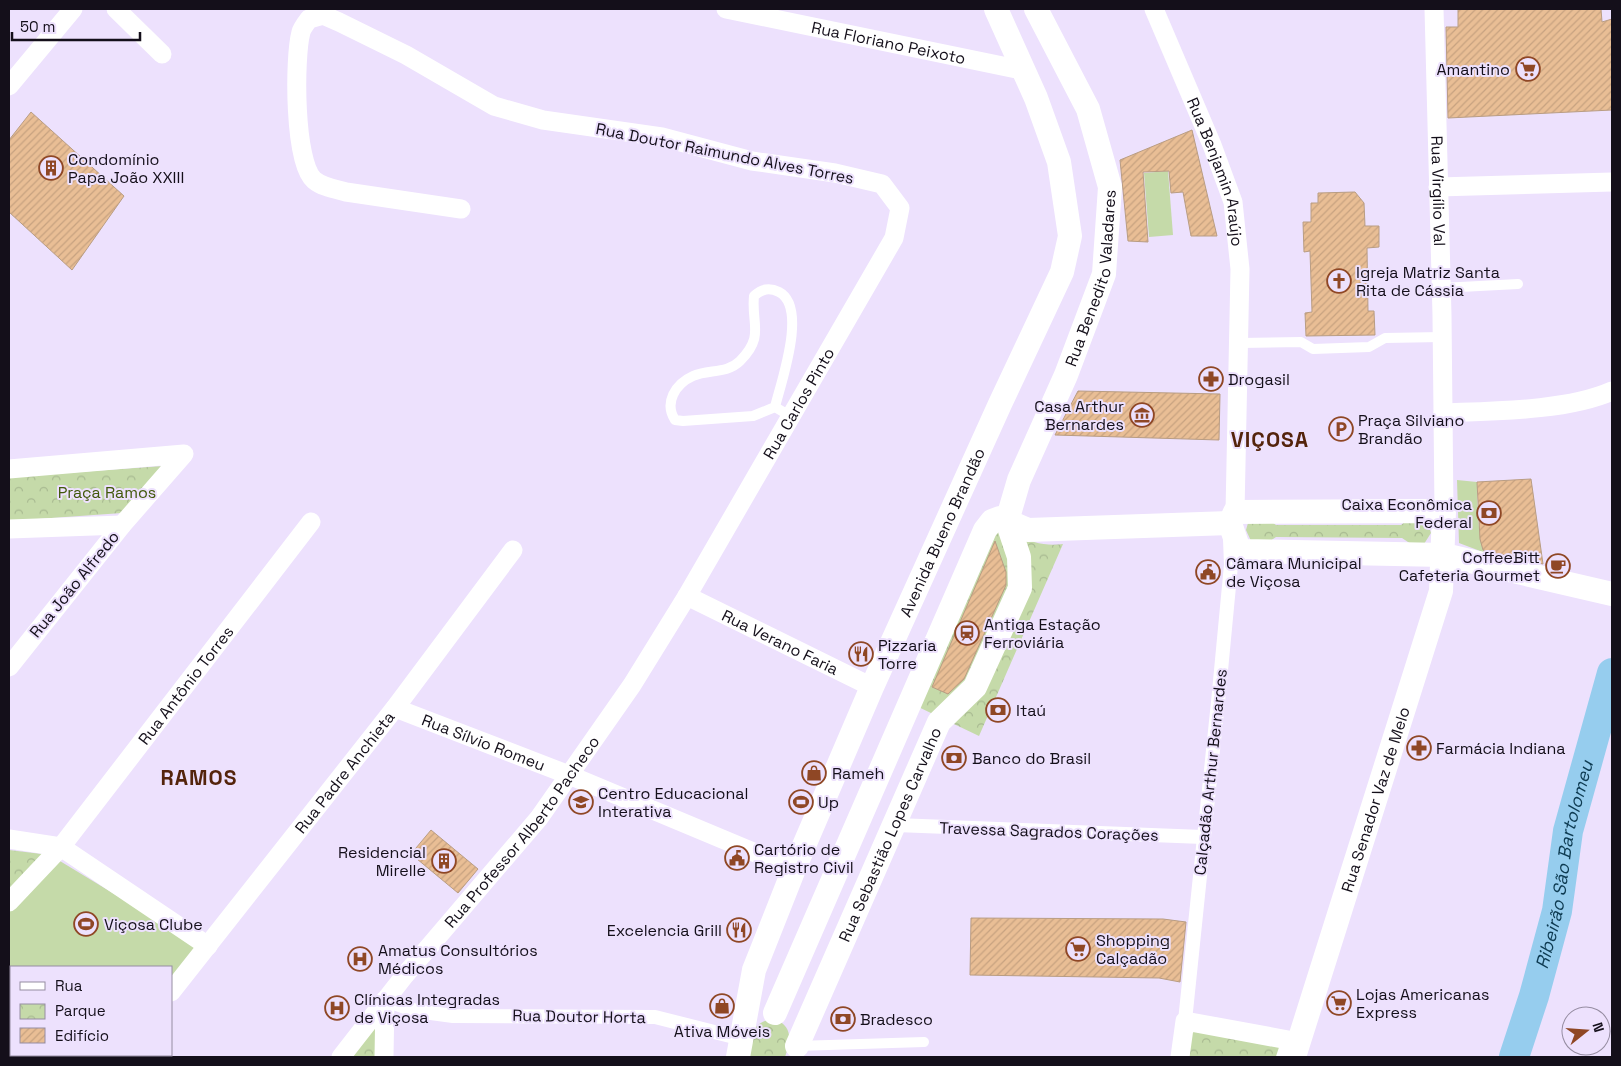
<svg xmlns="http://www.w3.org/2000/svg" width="1621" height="1066" font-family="'Space Grotesk',sans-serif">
	<defs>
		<pattern id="park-crowns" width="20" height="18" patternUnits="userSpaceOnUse" patternTransform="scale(1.25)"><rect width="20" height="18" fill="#c5daa9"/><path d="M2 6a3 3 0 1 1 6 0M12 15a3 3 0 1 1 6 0" fill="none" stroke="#a8ba91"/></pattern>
		<pattern id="building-hatch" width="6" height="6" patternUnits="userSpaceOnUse" patternTransform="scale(1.25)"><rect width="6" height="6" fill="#e9be95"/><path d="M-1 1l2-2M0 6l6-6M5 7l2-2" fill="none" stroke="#c7a280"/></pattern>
	</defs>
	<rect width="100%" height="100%" fill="#ede1fd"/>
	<!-- green -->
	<g fill="#c5daa9">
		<polygon points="1168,171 1173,235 1149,237 1144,173"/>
		<path d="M1457,480L1477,482C1478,498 1476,544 1488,554L1459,543Z"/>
		<polygon points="50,855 200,946 171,982 171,967 11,967 11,1003 9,1003 9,902"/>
	</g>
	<!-- park -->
	<g fill="url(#park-crowns)">
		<polygon points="163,466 122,513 9,521 9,477"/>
		<polygon points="1266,518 1276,525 1401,525 1410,518 1427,520 1431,533 1424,544 1411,544 1402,538 1276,537 1267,543 1251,541 1246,530 1248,523"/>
		<path d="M992,523C1015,535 1037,548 1063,544L979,736L910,703Z"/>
		<polygon points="9,850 50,855 9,902"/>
		<path d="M775,1019C793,1027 791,1040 785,1057H745C749,1038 752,1020 775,1019Z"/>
		<polygon points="1187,1024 1286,1039 1280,1057 1181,1057"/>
		<polygon points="375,1026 376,1057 352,1057"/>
	</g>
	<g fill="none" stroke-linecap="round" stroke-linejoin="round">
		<!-- river -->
		<path stroke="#96cdee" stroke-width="30" id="s1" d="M1514,1057L1534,996L1557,911L1568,831L1612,673"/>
	</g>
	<!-- building -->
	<g fill="url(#building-hatch)" stroke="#b99d83">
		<polygon points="1458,9 1601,9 1602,22 1612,19 1612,110 1448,118 1446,27 1458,27"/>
		<polygon points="31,112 124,196 72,270 9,212 9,140"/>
		<polygon points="1192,130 1217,236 1191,236 1183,192 1171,193 1169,171 1143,172 1148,242 1128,241 1120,160"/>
		<polygon points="1355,192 1364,203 1365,226 1379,226 1379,247 1367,248 1368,311 1374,311 1375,335 1306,336 1305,313 1312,312 1310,251 1304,252 1303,222 1311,222 1311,203 1318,203 1318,193"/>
		<polygon points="1078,391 1220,394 1219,440 1055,435"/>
		<polygon points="1531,479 1543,564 1483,550 1480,539 1477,482"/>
		<polygon points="995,541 1006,572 1006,585 964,679 948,694 932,687"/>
		<polygon points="431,830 478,869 458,893 411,854"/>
		<polygon points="971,918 1163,919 1186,922 1180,982 1159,978 970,975"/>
	</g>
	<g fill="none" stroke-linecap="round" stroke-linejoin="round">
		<!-- service -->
		<g stroke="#fff" stroke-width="10">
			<polyline points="1441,288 1518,284"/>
			<polyline points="1240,343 1301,342 1313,349 1369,347 1385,338 1442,337"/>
			<path d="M775,407L753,416L683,421L675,420C664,403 675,384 693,376C708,369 727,374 740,361C765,336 751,324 754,296C762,289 769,287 779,292C808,307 781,382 775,407L790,416"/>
			<polyline points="797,1046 924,1042"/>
			<polyline points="1281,1057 1287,1039"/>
		</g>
		<!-- pedestrian -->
		<g stroke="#fff" stroke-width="14">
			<polyline points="896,825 1203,837"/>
			<polyline points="385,1000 416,1011 453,1016 655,1017 742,1039"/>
			<polyline points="1185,1021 1218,702 1231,565 1230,539"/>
		</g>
		<!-- minor -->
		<g stroke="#fff" stroke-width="19">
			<polyline points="116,9 162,54"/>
			<path id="s2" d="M726,9L1022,70"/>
			<path id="s3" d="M1154,9L1212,145L1233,202L1240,269L1235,512"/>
			<path id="s4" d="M1434,9L1442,315L1444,511"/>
			<polyline points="9,86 73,9"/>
			<polyline points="1438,187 1612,182"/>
			<path d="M1443,413C1493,411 1567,411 1612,391"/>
			<polyline points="9,469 184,454 122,525 9,667"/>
			<polyline points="9,529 122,525"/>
			<path id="s5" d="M687,596L872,687"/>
			<path id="s6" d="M395,708L569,775L794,869"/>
			<polyline points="9,839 61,847 208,946"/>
			<path id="s7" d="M9,902L61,847L311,522"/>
			<path id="s8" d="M171,992L395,708L513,550"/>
			<polyline points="119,1057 121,1055"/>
			<path id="s9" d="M341,1057L405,975L539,818L632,685L687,596L894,238L900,208L882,184L835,173L752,161L662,137L543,120L494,106L406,55L339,22L323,15L309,19C306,23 302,28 301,32C294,58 294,163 314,180C322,187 335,189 346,192L461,209"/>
			<polyline points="384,1057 385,1000"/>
			<polyline points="1180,1057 1185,1021 1299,1042"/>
		</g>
		<!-- tertiary -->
		<g stroke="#fff" stroke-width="24">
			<path id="s10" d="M1007,521L1019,480L1066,375L1104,274L1110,187L1088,109L1036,9"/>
			<polyline points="775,1013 985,530 992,521 1000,518 1028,530 1230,523"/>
			<path id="s11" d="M797,1046L939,722L975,687L1020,588L1019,557L1007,521"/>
			<path id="s12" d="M738,1057L754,970L794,869L872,687L1000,404L1062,272L1070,236L1059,162L1036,98L996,9"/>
			<path id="s13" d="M1294,1057L1441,591L1444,511L1235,512L1230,523L1238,547L1243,551L1444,555L1612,594"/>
		</g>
	</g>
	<!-- icons -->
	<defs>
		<g id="supermarket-ring" transform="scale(1.25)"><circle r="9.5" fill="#ede1fd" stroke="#8f4725" stroke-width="1.5"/><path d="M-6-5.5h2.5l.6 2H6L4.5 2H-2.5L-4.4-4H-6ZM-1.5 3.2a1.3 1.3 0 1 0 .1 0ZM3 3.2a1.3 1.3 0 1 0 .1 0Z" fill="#8f4725"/></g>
		<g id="building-ring" transform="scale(1.25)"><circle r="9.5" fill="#ede1fd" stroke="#8f4725" stroke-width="1.5"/><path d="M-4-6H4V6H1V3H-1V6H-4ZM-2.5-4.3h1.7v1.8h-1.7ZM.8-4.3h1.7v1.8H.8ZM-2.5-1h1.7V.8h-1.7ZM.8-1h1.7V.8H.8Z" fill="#8f4725"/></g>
		<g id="church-ring" transform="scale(1.25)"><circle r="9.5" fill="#ede1fd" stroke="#8f4725" stroke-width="1.5"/><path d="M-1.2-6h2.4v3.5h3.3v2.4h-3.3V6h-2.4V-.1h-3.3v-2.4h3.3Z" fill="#8f4725"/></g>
		<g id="pharmacy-ring" transform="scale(1.25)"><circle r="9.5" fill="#ede1fd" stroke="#8f4725" stroke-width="1.5"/><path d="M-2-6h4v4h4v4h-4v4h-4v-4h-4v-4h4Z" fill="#8f4725"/></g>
		<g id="museum-ring" transform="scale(1.25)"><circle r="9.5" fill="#ede1fd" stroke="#8f4725" stroke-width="1.5"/><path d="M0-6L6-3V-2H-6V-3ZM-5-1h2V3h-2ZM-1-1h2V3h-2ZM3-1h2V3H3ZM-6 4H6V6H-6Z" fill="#8f4725"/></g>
		<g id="parking-ring" transform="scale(1.25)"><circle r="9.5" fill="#ede1fd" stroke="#8f4725" stroke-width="1.5"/><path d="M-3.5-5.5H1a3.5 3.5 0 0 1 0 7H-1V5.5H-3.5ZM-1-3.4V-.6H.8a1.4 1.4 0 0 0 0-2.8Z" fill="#8f4725"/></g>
		<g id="bank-ring" transform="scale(1.25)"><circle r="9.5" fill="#ede1fd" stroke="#8f4725" stroke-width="1.5"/><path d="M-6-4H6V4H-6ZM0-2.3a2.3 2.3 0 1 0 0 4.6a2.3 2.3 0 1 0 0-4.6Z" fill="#8f4725"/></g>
		<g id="cafe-ring" transform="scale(1.25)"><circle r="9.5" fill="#ede1fd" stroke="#8f4725" stroke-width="1.5"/><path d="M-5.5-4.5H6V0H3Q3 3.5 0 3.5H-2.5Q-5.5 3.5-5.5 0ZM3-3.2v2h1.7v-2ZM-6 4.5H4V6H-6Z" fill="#8f4725"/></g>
		<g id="civic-ring" transform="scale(1.25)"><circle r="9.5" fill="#ede1fd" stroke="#8f4725" stroke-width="1.5"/><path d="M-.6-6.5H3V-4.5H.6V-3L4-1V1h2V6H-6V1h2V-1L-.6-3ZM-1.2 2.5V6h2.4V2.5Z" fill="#8f4725"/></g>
		<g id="station-ring" transform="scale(1.25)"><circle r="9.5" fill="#ede1fd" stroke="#8f4725" stroke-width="1.5"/><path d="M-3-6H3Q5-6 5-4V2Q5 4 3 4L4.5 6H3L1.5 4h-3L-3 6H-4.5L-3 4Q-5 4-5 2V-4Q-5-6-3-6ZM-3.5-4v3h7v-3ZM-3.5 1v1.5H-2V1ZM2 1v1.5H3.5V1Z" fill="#8f4725"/></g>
		<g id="restaurant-ring" transform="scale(1.25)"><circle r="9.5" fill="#ede1fd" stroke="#8f4725" stroke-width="1.5"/><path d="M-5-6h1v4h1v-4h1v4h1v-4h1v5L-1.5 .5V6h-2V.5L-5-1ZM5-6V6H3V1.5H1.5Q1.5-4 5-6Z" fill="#8f4725"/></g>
		<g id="shop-ring" transform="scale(1.25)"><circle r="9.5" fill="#ede1fd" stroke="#8f4725" stroke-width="1.5"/><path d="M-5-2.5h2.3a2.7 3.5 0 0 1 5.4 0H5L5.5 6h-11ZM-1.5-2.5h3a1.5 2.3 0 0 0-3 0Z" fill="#8f4725"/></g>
		<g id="school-ring" transform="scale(1.25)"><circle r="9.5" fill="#ede1fd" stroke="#8f4725" stroke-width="1.5"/><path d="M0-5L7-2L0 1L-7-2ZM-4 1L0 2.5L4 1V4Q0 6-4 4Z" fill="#8f4725"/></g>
		<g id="stadium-ring" transform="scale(1.25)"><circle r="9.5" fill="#ede1fd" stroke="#8f4725" stroke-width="1.5"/><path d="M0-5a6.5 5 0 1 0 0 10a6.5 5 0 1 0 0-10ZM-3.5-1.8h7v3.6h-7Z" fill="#8f4725"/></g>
		<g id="hospital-ring" transform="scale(1.25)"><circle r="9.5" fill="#ede1fd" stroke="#8f4725" stroke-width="1.5"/><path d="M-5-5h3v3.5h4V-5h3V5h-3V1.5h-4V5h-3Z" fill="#8f4725"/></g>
	</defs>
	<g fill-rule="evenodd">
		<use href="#supermarket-ring" x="1528" y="69"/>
		<use href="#building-ring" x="51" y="168"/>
		<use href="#church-ring" x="1339" y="281"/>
		<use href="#pharmacy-ring" x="1211" y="379"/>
		<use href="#museum-ring" x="1142" y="415"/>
		<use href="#parking-ring" x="1341" y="429"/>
		<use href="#bank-ring" x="1489" y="513"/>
		<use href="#cafe-ring" x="1558" y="566"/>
		<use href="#civic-ring" x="1208" y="572"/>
		<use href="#station-ring" x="967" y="633"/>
		<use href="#restaurant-ring" x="861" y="654"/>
		<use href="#bank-ring" x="998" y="710"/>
		<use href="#pharmacy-ring" x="1419" y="748"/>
		<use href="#bank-ring" x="954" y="758"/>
		<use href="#shop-ring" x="814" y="773"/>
		<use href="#school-ring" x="581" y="802"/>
		<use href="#stadium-ring" x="801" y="802"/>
		<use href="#civic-ring" x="737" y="858"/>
		<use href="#building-ring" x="444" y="861"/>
		<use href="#stadium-ring" x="86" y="924"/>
		<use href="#restaurant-ring" x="739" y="930"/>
		<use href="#supermarket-ring" x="1078" y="949"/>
		<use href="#hospital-ring" x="360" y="959"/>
		<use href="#supermarket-ring" x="1339" y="1003"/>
		<use href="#shop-ring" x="722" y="1006"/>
		<use href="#hospital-ring" x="337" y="1008"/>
		<use href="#bank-ring" x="843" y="1019"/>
	</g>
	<g text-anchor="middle" stroke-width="4" stroke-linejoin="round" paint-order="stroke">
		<!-- street labels -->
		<g font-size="16" fill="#140f1a" stroke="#ede1fd">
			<text dy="6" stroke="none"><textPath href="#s2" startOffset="166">Rua Floriano Peixoto</textPath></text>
			<text transform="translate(725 153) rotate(11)" y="6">Rua Doutor Raimundo Alves Torres</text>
			<text dy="6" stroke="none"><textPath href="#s3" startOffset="175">Rua Benjamin Araújo</textPath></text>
			<text dy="6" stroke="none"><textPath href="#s4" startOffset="182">Rua Virgílio Val</textPath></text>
			<text dy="6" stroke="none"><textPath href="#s10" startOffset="259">Rua Benedito Valadares</textPath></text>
			<text dy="6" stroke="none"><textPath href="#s9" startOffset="800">Rua Carlos Pinto</textPath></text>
			<text dy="6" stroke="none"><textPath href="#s12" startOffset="565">Avenida Bueno Brandão</textPath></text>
			<text transform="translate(74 584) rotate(-51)" y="6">Rua João Alfredo</text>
			<text dy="6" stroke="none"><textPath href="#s5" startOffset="104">Rua Verano Faria</textPath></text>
			<text dy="6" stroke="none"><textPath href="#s7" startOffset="280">Rua Antônio Torres</textPath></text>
			<text dy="6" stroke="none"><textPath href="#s6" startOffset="95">Rua Sílvio Romeu</textPath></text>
			<text transform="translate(1210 772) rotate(-84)" y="6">Calçadão Arthur Bernardes</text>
			<text dy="6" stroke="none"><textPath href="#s8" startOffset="280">Rua Padre Anchieta</textPath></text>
			<text dy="6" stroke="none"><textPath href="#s13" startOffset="270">Rua Senador Vaz de Melo</textPath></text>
			<text dy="6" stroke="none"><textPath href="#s9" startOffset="289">Rua Professor Alberto Pacheco</textPath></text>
			<text transform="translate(1049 831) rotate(2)" y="6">Travessa Sagrados Corações</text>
			<text dy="6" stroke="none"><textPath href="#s11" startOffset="231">Rua Sebastião Lopes Carvalho</textPath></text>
			<text transform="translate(579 1016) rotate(1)" y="6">Rua Doutor Horta</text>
		</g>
		<!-- poi labels -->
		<g font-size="16" fill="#140f1a" stroke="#ede1fd" text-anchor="start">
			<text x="1510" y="75" text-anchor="end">Amantino</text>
			<text x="68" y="165">Condomínio<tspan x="68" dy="18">Papa João XXIII</tspan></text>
			<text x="1356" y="278">Igreja Matriz Santa<tspan x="1356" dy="18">Rita de Cássia</tspan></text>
			<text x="1228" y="385">Drogasil</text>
			<text x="1124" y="412" text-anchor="end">Casa Arthur<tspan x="1124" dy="18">Bernardes</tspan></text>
			<text x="1358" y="426">Praça Silviano<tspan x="1358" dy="18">Brandão</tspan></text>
			<text x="1472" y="510" text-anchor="end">Caixa Econômica<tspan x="1472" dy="18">Federal</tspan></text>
			<text x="1540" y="563" text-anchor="end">CoffeeBitt<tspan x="1540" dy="18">Cafeteria Gourmet</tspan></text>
			<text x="1226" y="569">Câmara Municipal<tspan x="1226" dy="18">de Viçosa</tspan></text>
			<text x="984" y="630">Antiga Estação<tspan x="984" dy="18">Ferroviária</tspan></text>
			<text x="878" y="651">Pizzaria<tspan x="878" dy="18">Torre</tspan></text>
			<text x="1016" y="716">Itaú</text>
			<text x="1436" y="754">Farmácia Indiana</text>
			<text x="972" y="764">Banco do Brasil</text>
			<text x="832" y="779">Rameh</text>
			<text x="598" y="799">Centro Educacional<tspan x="598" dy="18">Interativa</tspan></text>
			<text x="818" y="808">Up</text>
			<text x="754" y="855">Cartório de<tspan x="754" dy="18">Registro Civil</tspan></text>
			<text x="426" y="858" text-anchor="end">Residencial<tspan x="426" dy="18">Mirelle</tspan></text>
			<text x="104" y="930">Viçosa Clube</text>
			<text x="722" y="936" text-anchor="end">Excelencia Grill</text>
			<text x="1096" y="946">Shopping<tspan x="1096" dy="18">Calçadão</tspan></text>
			<text x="378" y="956">Amatus Consultórios<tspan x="378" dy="18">Médicos</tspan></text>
			<text x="1356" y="1000">Lojas Americanas<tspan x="1356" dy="18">Express</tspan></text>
			<text x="354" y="1005">Clínicas Integradas<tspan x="354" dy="18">de Viçosa</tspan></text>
			<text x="860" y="1025">Bradesco</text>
			<text x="722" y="1037" text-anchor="middle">Ativa Móveis</text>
		</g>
		<!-- park labels -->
		<g font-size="16" fill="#40580a" stroke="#ede1fd">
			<text x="107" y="498">Praça Ramos</text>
		</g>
		<!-- water labels -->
		<g font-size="18" font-style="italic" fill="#0e3b52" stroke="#ede1fd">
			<text dy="6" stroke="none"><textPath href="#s1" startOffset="199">Ribeirão São Bartolomeu</textPath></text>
		</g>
		<!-- district labels -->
		<g font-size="21" font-weight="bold" letter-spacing="1" fill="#54240c" stroke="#ede1fd">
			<text x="1270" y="447">VIÇOSA</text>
			<text x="199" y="785">RAMOS</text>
		</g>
	</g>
	<!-- border -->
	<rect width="1621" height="1066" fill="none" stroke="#140f1a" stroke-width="20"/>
	<!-- legend -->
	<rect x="10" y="966" width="162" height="90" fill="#ede1fd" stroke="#968da2"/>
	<rect x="20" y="982" width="25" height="8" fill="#ffffff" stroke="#968da2"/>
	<text x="55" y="991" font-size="15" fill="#140f1a">Rua</text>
	<rect x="20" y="1004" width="25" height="15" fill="url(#park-crowns)" stroke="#968da2"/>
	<text x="55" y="1016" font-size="15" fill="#140f1a">Parque</text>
	<rect x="20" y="1028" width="25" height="15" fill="url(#building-hatch)" stroke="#968da2"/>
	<text x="55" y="1041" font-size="15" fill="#140f1a">Edifício</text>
	<!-- north arrow -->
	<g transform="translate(1586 1031) rotate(73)"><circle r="24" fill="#ede1fd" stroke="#968da2"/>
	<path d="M0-4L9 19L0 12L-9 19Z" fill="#8f4725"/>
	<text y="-8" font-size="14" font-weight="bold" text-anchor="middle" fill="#140f1a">N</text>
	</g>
	<!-- scale -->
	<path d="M12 32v8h128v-8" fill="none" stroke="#140f1a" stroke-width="2.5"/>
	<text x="20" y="32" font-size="15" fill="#140f1a" stroke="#ede1fd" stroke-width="4" paint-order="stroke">50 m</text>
</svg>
